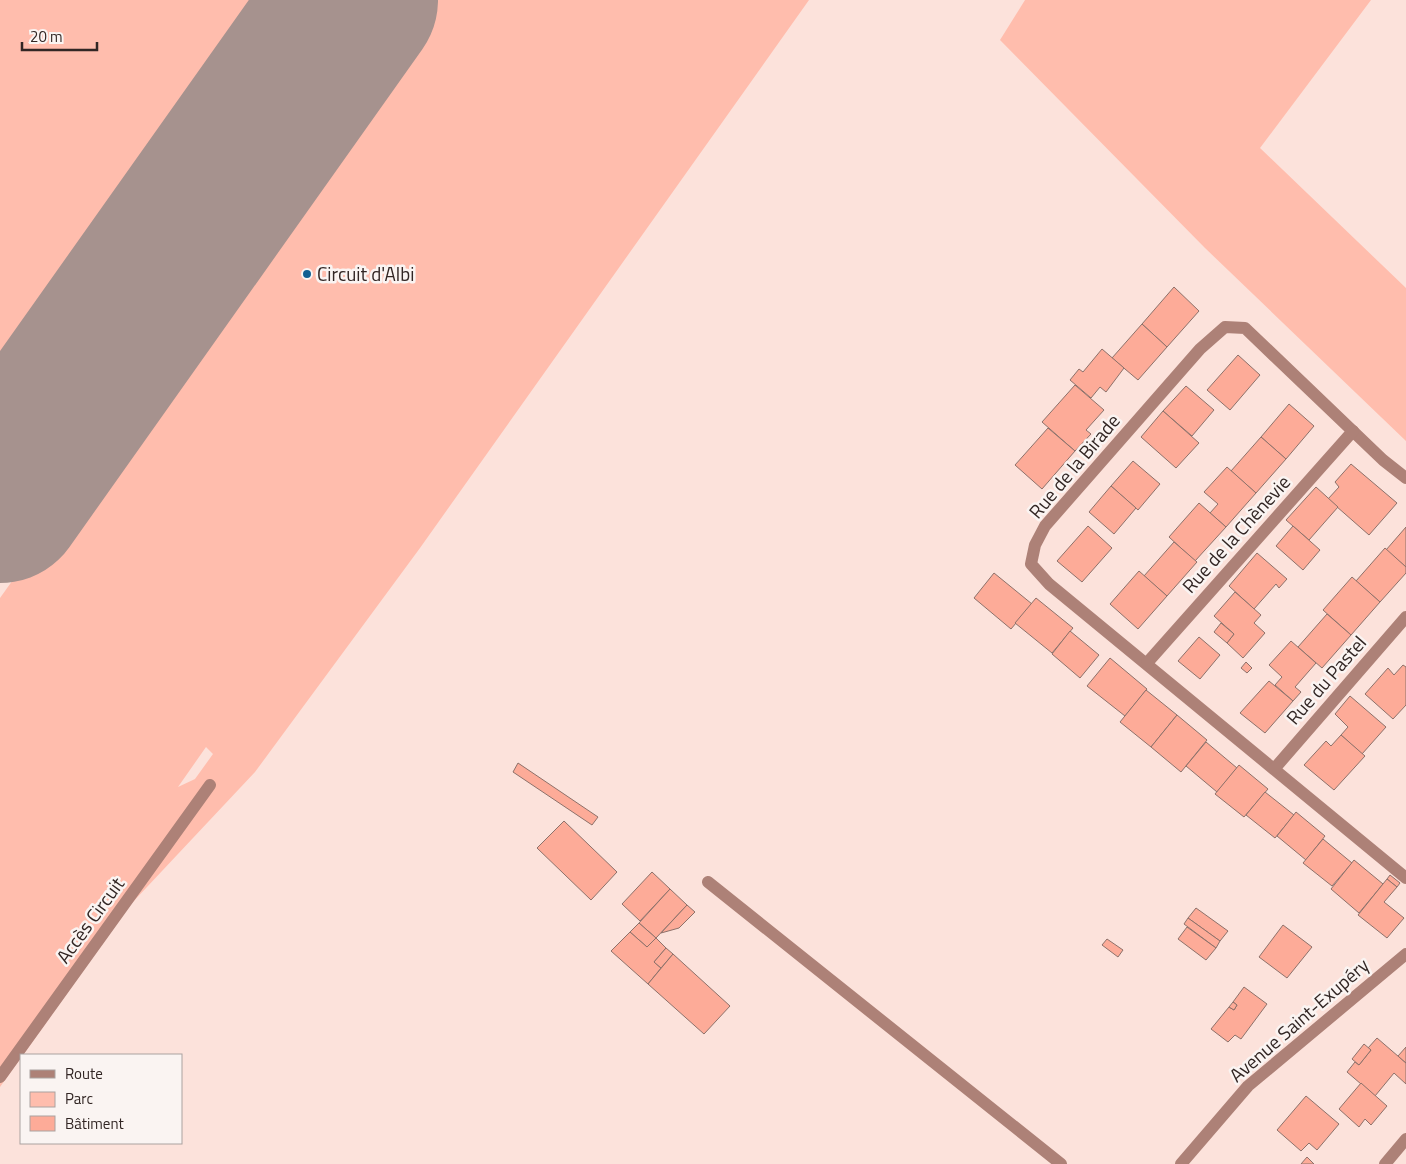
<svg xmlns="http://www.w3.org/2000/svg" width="1406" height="1164" font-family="'Titillium Web',sans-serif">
	<rect width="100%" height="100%" fill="#fce2db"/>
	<!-- green -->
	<g fill="#ffbdad" fill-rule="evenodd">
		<path d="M0,0H809L420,548L255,772L131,904L0,1087V598L15,577L0,567ZM206,747L213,754L195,779L178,787Z"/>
		<polygon points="1025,0 1371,0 1260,148 1406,288 1406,441 1205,248 1000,40"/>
	</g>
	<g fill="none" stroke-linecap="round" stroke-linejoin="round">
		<!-- runway -->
		<polyline stroke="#a6928e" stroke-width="170" points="0,498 353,0"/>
	</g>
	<!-- building -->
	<g fill="#fdab98" stroke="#8d716a">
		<polygon points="1174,287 1199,311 1167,347 1142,324"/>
		<polygon points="1142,324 1167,347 1138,380 1112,358"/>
		<polygon points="1102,349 1124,368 1106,392 1100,387 1091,398 1070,380 1079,369 1083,372"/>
		<polygon points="1238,355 1260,375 1230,410 1207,390"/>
		<polygon points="1075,385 1104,410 1086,430 1091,434 1075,451 1042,422"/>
		<polygon points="1186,386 1214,410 1192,436 1163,411"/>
		<polygon points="1289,404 1314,426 1286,459 1261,437"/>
		<polygon points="1163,411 1199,443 1176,468 1141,437"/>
		<polygon points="1048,428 1075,451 1042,489 1015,465"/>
		<polygon points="1261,437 1286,459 1256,493 1231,471"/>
		<polygon points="1133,461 1160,484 1138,510 1111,486"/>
		<polygon points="1351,464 1397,503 1369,535 1328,499 1339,487 1335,482"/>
		<polygon points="1227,467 1256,493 1226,527 1210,513 1218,504 1204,492"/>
		<polygon points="1111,486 1136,508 1114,534 1089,512"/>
		<polygon points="1316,487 1338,507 1309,540 1286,520"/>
		<polygon points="1199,503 1226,527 1195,561 1169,537"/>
		<polygon points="1088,526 1112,548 1082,582 1057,561"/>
		<polygon points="1293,526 1320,550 1303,570 1276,546"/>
		<polygon points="1406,527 1406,567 1386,550"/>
		<polygon points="1174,542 1197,562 1167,596 1144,576"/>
		<polygon points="1385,548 1406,567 1406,573 1380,602 1356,581"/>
		<polygon points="1257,553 1287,579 1279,588 1276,584 1254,609 1229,586"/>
		<polygon points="1139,571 1167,596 1138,629 1110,604"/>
		<polygon points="994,573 1032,604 1011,629 974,598"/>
		<polygon points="1352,577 1380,602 1351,635 1323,610"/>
		<polygon points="1235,592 1261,615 1254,623 1265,633 1243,658 1227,643 1234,634 1214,616"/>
		<polygon points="1036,598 1073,628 1052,653 1015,623"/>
		<polygon points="1327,614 1351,635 1322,668 1298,647"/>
		<polygon points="1221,623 1234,634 1227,643 1214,632"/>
		<polygon points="1070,631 1099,655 1080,678 1052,654"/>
		<polygon points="1199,637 1220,655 1200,679 1178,661"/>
		<polygon points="1291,641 1316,663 1295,687 1301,692 1293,701 1275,685 1282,677 1269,665"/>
		<polygon points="1110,658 1147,689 1125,716 1087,686"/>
		<polygon points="1246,662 1252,668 1247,673 1241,668"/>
		<polygon points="1403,665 1406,667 1406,705 1393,719 1365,694 1388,668 1394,675"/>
		<polygon points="1269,681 1293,701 1265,733 1240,713"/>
		<polygon points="1146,690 1177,715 1151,747 1120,722"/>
		<polygon points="1350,696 1386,727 1362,754 1341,735 1348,727 1335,714"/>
		<polygon points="1177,715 1207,740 1181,772 1151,747"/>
		<polygon points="1341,735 1365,756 1334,790 1304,765 1326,741 1331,746"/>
		<polygon points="1206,742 1237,768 1217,792 1186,766"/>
		<polygon points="518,763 598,817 592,825 513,772"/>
		<polygon points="1239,765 1268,789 1244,817 1215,794"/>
		<polygon points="1265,792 1294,815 1275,838 1246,815"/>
		<polygon points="1296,812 1325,836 1306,860 1277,836"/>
		<polygon points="564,821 617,872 591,900 537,848"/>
		<polygon points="1323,839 1352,863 1332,886 1303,863"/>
		<polygon points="1354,860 1383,884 1359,913 1331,889"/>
		<polygon points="652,872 670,889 640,921 622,904"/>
		<polygon points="1390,875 1400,883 1397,887 1387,879"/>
		<polygon points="1387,879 1397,887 1384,902 1404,918 1387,938 1358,915"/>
		<polygon points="670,889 687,905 656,938 639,923"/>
		<polygon points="687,905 695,912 679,928 661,933"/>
		<polygon points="1196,908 1228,931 1220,941 1188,918"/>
		<polygon points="1188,918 1220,941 1216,948 1184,924"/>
		<polygon points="639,923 656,938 647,947 630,932"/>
		<polygon points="1283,925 1312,947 1287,978 1259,957"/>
		<polygon points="1187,927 1216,948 1206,960 1178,939"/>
		<polygon points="630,932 647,947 656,938 666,948 654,962 661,968 648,984 611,951"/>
		<polygon points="1107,939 1123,950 1118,957 1102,945"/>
		<polygon points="666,948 673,954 661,968 654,962"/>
		<polygon points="673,954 730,1006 704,1034 648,984"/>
		<polygon points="1244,987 1267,1004 1241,1039 1235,1035 1228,1042 1211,1029 1229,1007 1234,1010 1237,1005 1233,1002"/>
		<polygon points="1233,1002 1237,1005 1234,1010 1229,1007"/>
		<polygon points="1377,1038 1406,1063 1406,1084 1394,1073 1375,1096 1347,1072 1355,1062 1359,1065 1371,1050 1368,1048"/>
		<polygon points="1364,1044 1371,1050 1359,1065 1352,1059"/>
		<polygon points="1406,1047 1406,1063 1398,1056"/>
		<polygon points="1361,1083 1387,1106 1371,1125 1365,1119 1359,1127 1339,1109"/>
		<polygon points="1306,1096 1339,1124 1317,1150 1309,1143 1301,1151 1277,1130"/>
		<polygon points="1307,1157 1314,1164 1301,1164"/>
	</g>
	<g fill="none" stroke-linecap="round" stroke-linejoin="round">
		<!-- minor -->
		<g stroke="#ad8177" stroke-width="12">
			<polyline points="1406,478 1383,460 1245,328 1225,327 1200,349 1045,526 1035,545 1031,564 1049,584 1406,878"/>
			<polyline points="1147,663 1353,431"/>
			<polyline points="1275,768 1406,617"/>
			<polyline points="708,882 1061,1164"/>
			<polyline points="0,1077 210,785"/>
			<polyline points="1181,1164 1248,1086 1406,954"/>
			<polyline points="1385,1164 1406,1139"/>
		</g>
	</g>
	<!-- markers -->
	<circle fill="#115f92" stroke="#faf4f2" stroke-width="2" cx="307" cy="274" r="5"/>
	<g text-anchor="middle" stroke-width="5" stroke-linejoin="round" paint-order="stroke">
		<!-- poi labels -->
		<g font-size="19" fill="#322624" stroke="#faf4f2" text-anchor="start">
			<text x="317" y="281">Circuit d'Albi</text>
		</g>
		<!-- street labels -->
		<g font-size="19" fill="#322624" stroke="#faf4f2">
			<text transform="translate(1074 466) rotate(-50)" y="7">Rue de la Birade</text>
			<text transform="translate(1236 534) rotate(-48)" y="7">Rue de la Chènevie</text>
			<text transform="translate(1326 680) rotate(-49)" y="7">Rue du Pastel</text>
			<text transform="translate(90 920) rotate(-54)" y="7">Accès Circuit</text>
			<text transform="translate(1299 1020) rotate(-41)" y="7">Avenue Saint-Exupéry</text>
		</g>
	</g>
	<!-- legend -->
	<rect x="20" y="1054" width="162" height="90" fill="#faf4f2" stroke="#aaa2a0"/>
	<rect x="30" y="1070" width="25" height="8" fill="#ad8177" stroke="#aaa2a0"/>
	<text x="65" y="1079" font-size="15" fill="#322624">Route</text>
	<rect x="30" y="1092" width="25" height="15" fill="#ffbdad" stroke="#aaa2a0"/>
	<text x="65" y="1104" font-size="15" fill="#322624">Parc</text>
	<rect x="30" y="1116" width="25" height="15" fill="#fdab98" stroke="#aaa2a0"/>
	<text x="65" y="1129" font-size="15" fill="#322624">Bâtiment</text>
	<!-- scale -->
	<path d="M22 42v8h75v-8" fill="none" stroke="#322624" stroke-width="2.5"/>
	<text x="30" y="42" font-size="15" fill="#322624" stroke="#faf4f2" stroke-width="4" paint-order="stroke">20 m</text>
</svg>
